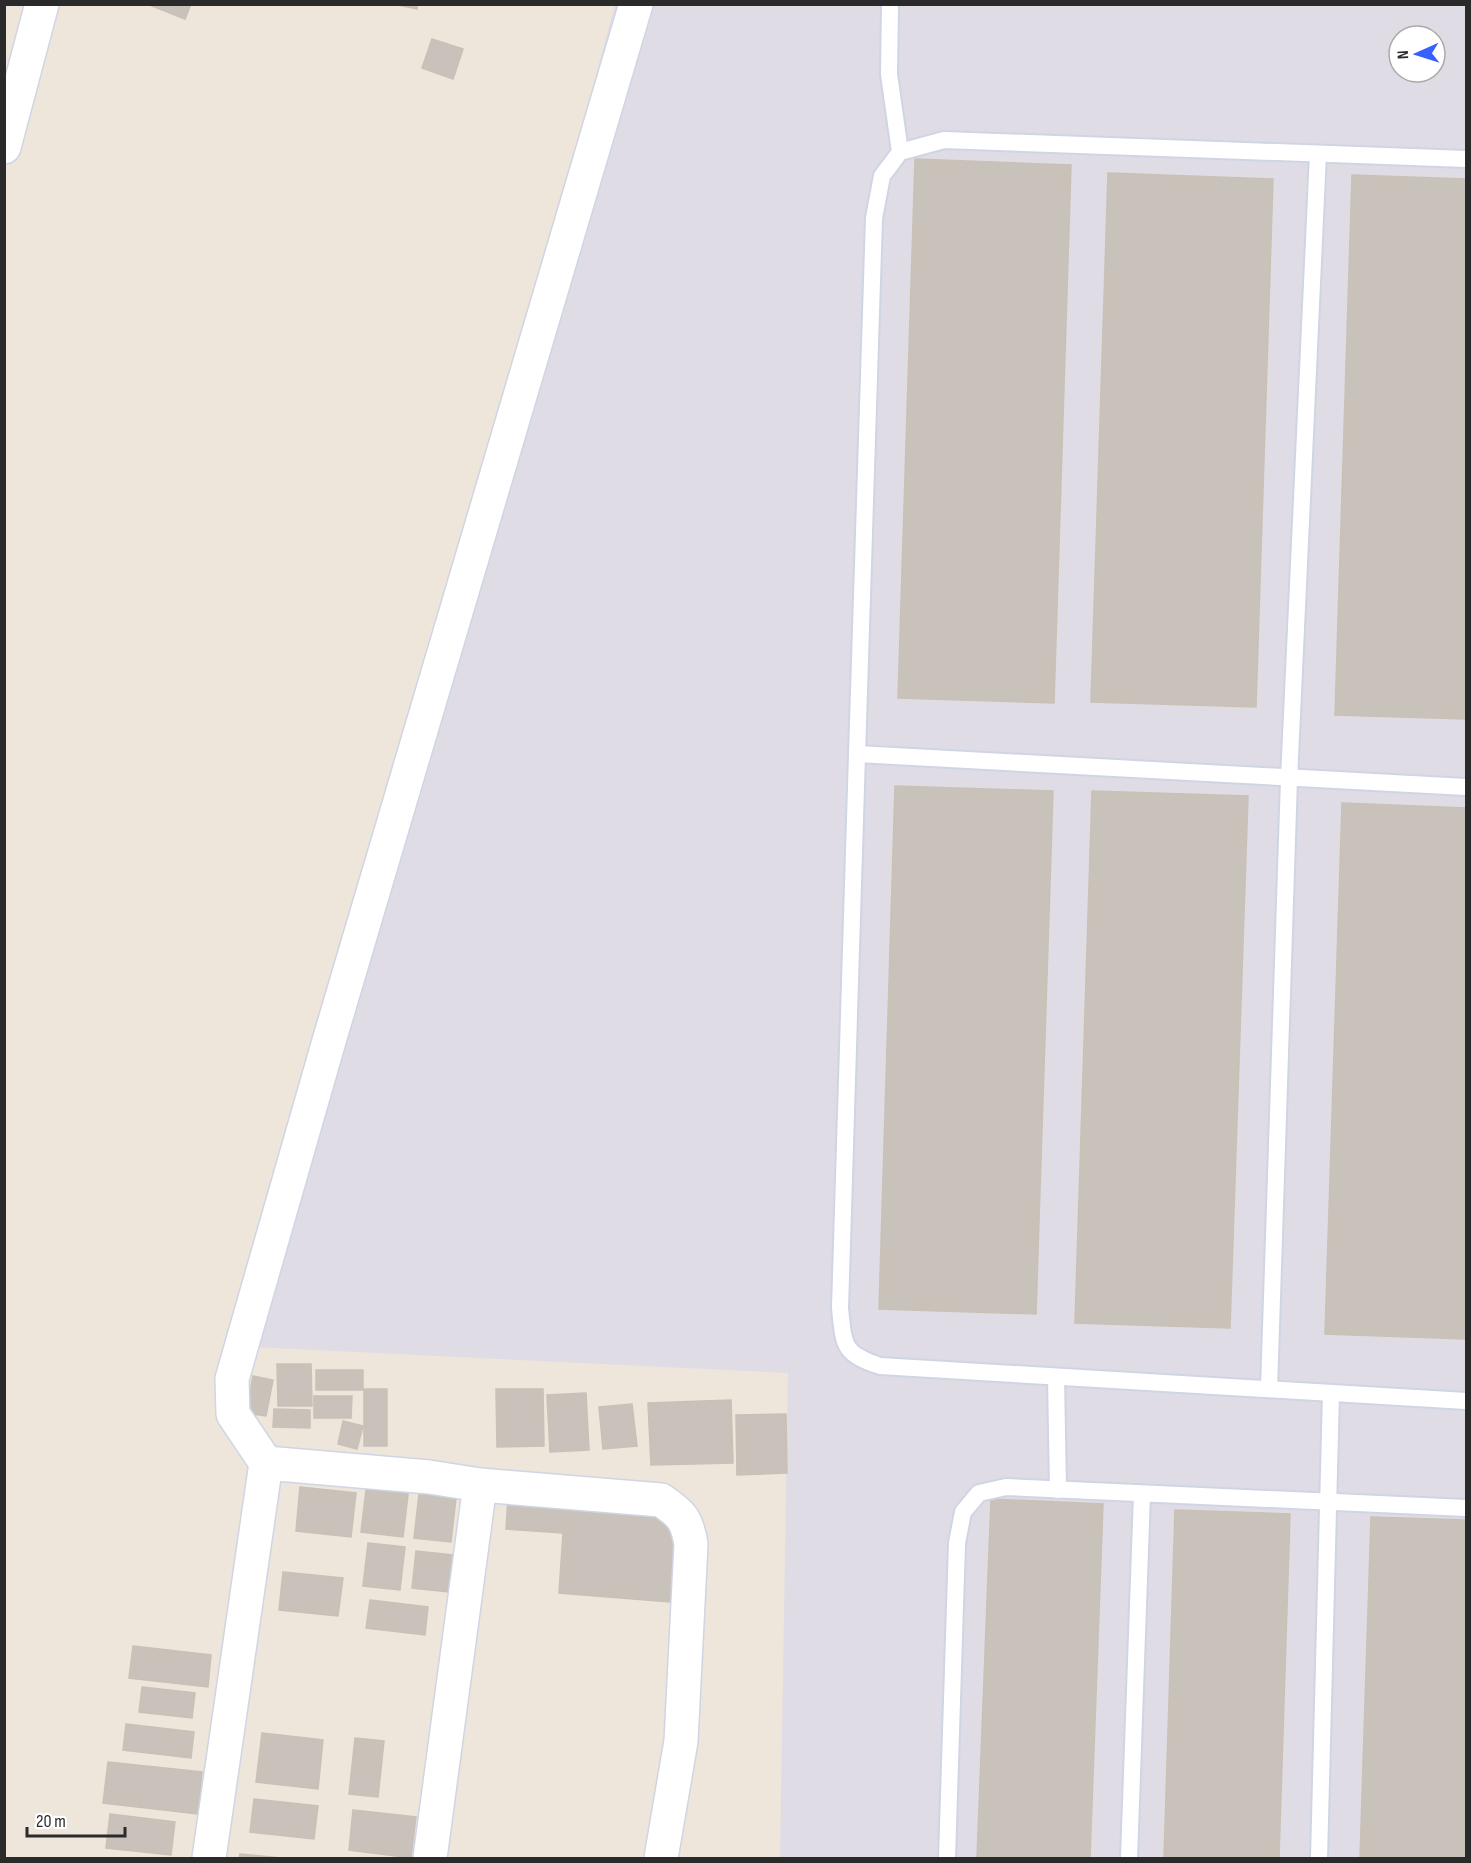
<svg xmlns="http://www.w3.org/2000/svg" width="1471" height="1863" font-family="'Sofia Sans Condensed',sans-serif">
	<rect width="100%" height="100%" fill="#eee5db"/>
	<!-- industrial -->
	<path fill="#dfdce5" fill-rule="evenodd" d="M615,5H1466V1858H780L788,1373L253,1347ZM1399,36H1435V72H1399Z"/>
	<!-- building -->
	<g fill="#c9c2bb" stroke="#c9c1b5" stroke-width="1.5">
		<polygon points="147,4 191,4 185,19"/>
		<polygon points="394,4 417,4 417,9"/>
		<polygon points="432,39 463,49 453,79 422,68"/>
		<polygon points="915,159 1071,165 1054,703 898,698"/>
		<polygon points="1108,173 1273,179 1256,707 1091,702"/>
		<polygon points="1352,175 1466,179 1466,719 1335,715"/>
		<polygon points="895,786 1053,791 1036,1314 879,1309"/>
		<polygon points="1092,791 1248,796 1230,1328 1075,1323"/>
		<polygon points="1342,803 1466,808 1466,1339 1325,1334"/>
		<polygon points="277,1364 311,1364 312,1406 278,1406"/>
		<polygon points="316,1370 363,1370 363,1389 387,1389 387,1446 364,1446 364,1390 316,1390"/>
		<polygon points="253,1376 273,1380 266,1416 246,1413"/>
		<polygon points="496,1389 543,1389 544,1446 497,1447"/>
		<polygon points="586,1393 589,1450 550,1452 547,1395"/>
		<polygon points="314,1396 352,1396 351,1418 314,1418"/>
		<polygon points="731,1400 733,1463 651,1465 648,1403"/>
		<polygon points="632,1404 637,1446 603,1449 599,1407"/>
		<polygon points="274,1409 310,1410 310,1428 273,1427"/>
		<polygon points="786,1414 787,1473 737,1475 736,1415"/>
		<polygon points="343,1421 363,1426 357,1449 338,1444"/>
		<polygon points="367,1482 409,1486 403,1537 361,1532"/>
		<polygon points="420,1485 457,1489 451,1542 414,1538"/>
		<polygon points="300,1487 356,1493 351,1537 296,1531"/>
		<polygon points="508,1498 677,1512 670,1602 559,1593 563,1533 506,1529"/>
		<polygon points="991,1499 1103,1504 1090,1858 977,1858"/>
		<polygon points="1175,1510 1290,1514 1279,1858 1164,1858"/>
		<polygon points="1371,1517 1466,1520 1466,1858 1360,1858"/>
		<polygon points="368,1543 405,1547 400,1590 363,1586"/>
		<polygon points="416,1551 462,1556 458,1593 412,1588"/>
		<polygon points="283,1572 343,1578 338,1616 279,1610"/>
		<polygon points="370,1600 428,1607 425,1635 366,1628"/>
		<polygon points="133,1646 211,1655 208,1687 129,1678"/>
		<polygon points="142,1687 195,1693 192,1718 139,1712"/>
		<polygon points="126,1724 194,1732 191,1758 123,1750"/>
		<polygon points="262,1733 323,1740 318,1789 256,1782"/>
		<polygon points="355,1738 384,1741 378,1797 349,1794"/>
		<polygon points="108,1762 202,1772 198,1814 103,1803"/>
		<polygon points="254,1799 318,1806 314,1839 250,1832"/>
		<polygon points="353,1810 416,1817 411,1858 349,1850"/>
		<polygon points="110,1814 175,1822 171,1855 106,1848"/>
		<polygon points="240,1854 281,1858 239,1858"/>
	</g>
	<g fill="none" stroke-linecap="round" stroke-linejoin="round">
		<!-- lane casing -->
		<g stroke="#d0d5e4" stroke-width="20">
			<g id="lane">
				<polyline points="890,4 889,74 900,152"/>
				<polyline points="857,754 874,218 882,176 900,152 944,140 1466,159"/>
				<path d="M1466,787L857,754L840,1308C844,1346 842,1353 880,1366L1466,1401"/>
				<polyline points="1056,1377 1058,1490"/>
				<polyline points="1269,1389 1289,779 1318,154"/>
				<polyline points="947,1858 957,1543 963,1512 979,1493 1006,1487 1466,1508"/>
				<polyline points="1129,1858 1142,1494"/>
				<polyline points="1319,1858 1331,1393"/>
			</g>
		</g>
		<!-- street casing -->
		<g stroke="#d0d5e4" stroke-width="36">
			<g id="street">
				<polyline points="4,147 42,4"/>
				<polyline points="266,1463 233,1414 232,1379 329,1041 636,4"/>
				<polyline points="209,1858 266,1463 429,1477 480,1485"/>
				<path d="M430,1858L480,1485L661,1500C682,1514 687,1520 691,1544L681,1741L661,1858"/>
			</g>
		</g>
		<!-- lane -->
		<use href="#lane" stroke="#fff" stroke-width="16"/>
		<!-- street -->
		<use href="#street" stroke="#fff" stroke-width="33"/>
	</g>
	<!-- border -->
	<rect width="1471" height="1863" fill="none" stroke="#2a2a2a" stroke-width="12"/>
	<!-- north arrow -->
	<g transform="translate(1417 54) rotate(267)"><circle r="28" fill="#ffffff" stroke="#aaaaaa" stroke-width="1.5"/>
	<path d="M0-4.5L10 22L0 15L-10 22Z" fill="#3760ff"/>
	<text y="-9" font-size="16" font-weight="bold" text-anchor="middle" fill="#2a2a2a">N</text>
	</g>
	<!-- scale -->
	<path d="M27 1827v9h98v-9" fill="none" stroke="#2a2a2a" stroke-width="3"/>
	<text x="36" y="1827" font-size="18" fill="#2a2a2a" stroke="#ffffff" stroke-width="4.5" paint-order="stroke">20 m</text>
</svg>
